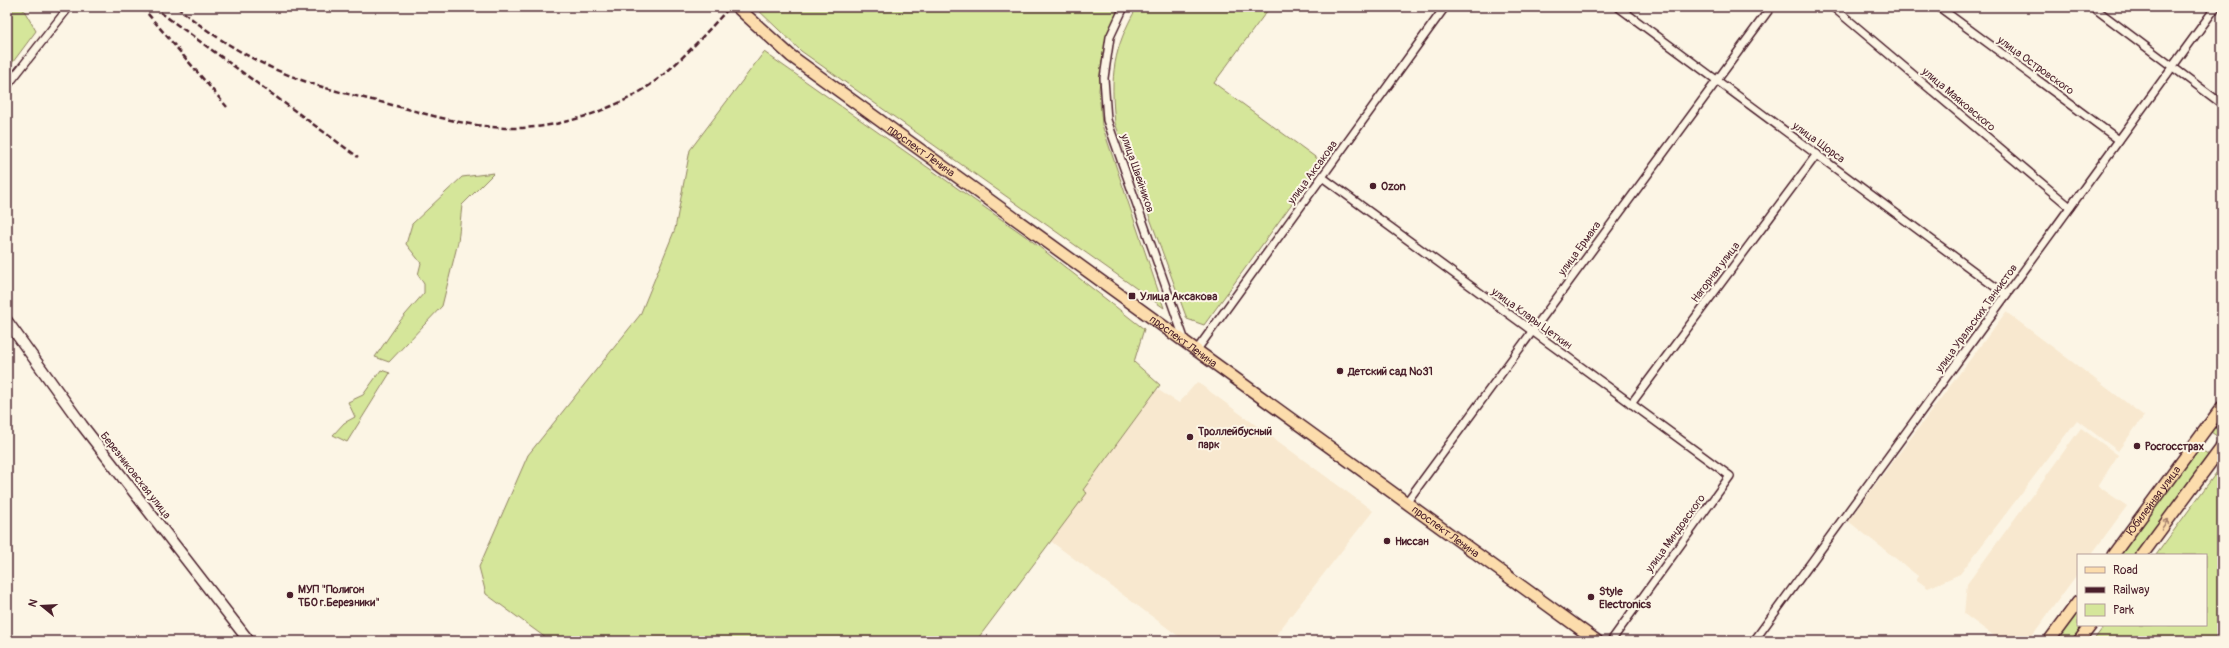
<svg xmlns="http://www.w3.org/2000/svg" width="2229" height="648" font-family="Pangolin,sans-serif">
	<rect width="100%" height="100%" fill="#fcf5e5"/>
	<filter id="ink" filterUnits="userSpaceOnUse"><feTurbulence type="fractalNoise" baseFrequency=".025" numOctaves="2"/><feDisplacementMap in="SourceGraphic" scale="8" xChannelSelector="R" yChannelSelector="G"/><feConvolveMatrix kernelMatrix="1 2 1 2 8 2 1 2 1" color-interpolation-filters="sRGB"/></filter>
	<g filter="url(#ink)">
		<!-- built -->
		<g fill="#f8e8cf">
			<polygon points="2006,312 2144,416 2118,451 2077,420 1960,574 1928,588 1917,580 1918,576 1848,521"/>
			<polygon points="1197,382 1373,511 1271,641 1185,641 1045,537 1155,388 1179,403"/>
			<polygon points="2081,428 2118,455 2098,486 2127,506 2091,555 2078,555 2078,573 2028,641 2001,641 1964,614 1967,584"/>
		</g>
		<!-- green -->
		<g fill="#d5e69a" stroke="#908262">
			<polygon points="7,7 22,7 36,31 7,70"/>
			<polygon points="755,7 1119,7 1103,53 1099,90 1102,125 1164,308 801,51"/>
			<path d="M1137,7H1270L1214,83L1322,162L1204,325L1187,319L1115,123C1110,75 1113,49 1137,7Z"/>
			<polygon points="764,52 1028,238 1144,329 1134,362 1160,385 1083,490 1087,493 976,641 550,641 486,594 479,567 528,455 640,315 675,229 690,150"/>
			<polygon points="494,173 462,205 458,242 442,306 389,362 375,357 399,322 424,293 424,284 418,275 421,263 406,244 412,224 462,177"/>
			<polygon points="381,370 390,373 347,442 333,435 344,423 355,417 348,402 363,395"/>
			<polygon points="2222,417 2222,437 2221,439 2211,432"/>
			<polygon points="2199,448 2209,455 2135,555 2120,555"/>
			<polygon points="2222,465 2222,641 2093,641 2105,625 2206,625 2206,555 2156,555"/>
			<polygon points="2078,612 2078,625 2083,625 2071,641 2056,641"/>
		</g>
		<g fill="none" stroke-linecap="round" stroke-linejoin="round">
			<!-- street casing -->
			<g stroke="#4a1f2b" stroke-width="10">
				<g id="street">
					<polyline points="1124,7 1110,37 1104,78 1107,120 1185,341"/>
					<polyline points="1618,7 2006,295"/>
					<polyline points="1833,7 2070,207"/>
					<polyline points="1939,7 2119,140"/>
					<polyline points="2093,7 2222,104"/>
					<polyline points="7,86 69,7"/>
					<polyline points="1322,177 1730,476 1611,641"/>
					<polyline points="1196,351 1445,7"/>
					<polyline points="1631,404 1817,154"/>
					<polyline points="1406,503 1771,7"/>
					<polyline points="1754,641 2216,7"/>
				</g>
			</g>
			<!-- secondary casing -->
			<g stroke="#4a1f2b" stroke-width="13">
				<polyline id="secondary" points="7,321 82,425 249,641"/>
			</g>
			<!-- primary casing -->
			<g stroke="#4a1f2b" stroke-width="14">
				<g id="primary">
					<path id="s1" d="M737,7L791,56L1597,641"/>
					<path id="s2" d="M2113,555L2222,407"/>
					<polyline points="2142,555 2222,447"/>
					<polyline points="2049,641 2078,602"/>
					<polyline points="2079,641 2091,625"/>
				</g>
			</g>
			<!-- street -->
			<use href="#street" stroke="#fcf5e5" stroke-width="7"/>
			<!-- secondary -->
			<use href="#secondary" stroke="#fcf5e5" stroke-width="10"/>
			<!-- primary -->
			<use href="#primary" stroke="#fcdcac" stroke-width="11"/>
			<!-- rail -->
			<g stroke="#4a1f2b" stroke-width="2.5" stroke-dasharray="6 3" stroke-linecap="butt">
				<polyline points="142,7 227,107"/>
				<polyline points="153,7 358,157"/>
				<path d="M177,7C212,36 250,60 291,76C325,90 362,97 396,106C434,116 470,127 509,128C544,129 580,120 612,106C662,86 694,45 730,7"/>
			</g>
		</g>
		<!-- one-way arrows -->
		<defs><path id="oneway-shaft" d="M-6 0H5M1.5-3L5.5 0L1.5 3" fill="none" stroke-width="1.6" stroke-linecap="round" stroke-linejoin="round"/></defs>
		<use stroke="#a37e6c" href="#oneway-shaft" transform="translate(2165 524) rotate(-54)"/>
	</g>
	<!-- markers -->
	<g fill="#4a1f2b" stroke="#fcf5e5" stroke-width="1.5">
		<circle cx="1373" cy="186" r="4"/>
		<rect x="1128" y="292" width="8" height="8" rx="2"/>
		<circle cx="1340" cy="371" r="4"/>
		<circle cx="1190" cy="437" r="4"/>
		<circle cx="2137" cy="446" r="4"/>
		<circle cx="1387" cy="541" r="4"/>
		<circle cx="290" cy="595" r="4"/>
		<circle cx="1591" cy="597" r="4"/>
	</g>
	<g text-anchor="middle" stroke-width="4" stroke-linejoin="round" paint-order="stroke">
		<!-- street labels -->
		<g font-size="11" fill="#4a1f2b" stroke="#fcf5e5">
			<text transform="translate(2036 65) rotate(36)" y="4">улица Островского</text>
			<text transform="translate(1959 99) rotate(40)" y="4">улица Маяковского</text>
			<text transform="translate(1819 142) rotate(36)" y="4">улица Щорса</text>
			<text dy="4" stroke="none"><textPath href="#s1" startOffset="234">проспект Ленина</textPath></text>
			<text transform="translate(1312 172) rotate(-54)" y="4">улица Аксакова</text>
			<text transform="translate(1138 173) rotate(71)" y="4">улица Швейников</text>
			<text transform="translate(1579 248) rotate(-54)" y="4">улица Ермака</text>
			<text transform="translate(1715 272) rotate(-53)" y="4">Нагорная улица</text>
			<text transform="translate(1532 318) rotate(36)" y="4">улица Клары Цеткин</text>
			<text transform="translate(1976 318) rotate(-54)" y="4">улица Уральских Танкистов</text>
			<text dy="4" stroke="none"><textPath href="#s1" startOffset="558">проспект Ленина</textPath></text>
			<text transform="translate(136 475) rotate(52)" y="4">Березниковская улица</text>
			<text dy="4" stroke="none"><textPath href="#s2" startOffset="68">Юбилейная улица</textPath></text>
			<text dy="4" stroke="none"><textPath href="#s1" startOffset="882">проспект Ленина</textPath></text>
			<text transform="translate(1675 533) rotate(-54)" y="4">улица Миндовского</text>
		</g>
		<!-- poi labels -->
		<g font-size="11" font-weight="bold" fill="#4a1f2b" stroke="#fcf5e5" text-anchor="start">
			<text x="1381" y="190">Ozon</text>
			<text x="1140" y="300">Улица Аксакова</text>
			<text x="1348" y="375">Детский сад №31</text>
			<text x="1198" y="435">Троллейбусный<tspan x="1198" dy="13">парк</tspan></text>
			<text x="2145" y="450">Росгосстрах</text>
			<text x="1395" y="545">Ниссан</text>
			<text x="298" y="593">МУП "Полигон<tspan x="298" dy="13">ТБО г.Березники"</tspan></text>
			<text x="1599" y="595">Style<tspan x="1599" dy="13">Electronics</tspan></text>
		</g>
	</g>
	<!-- margin -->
	<rect width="2229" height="648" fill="none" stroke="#fcf5e5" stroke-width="24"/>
	<rect x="12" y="12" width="2205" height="624" fill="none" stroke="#4a1f2b" stroke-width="1.5" filter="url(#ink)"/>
	<!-- legend -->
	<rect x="2077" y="554" width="130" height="72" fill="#fcf5e5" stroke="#b59f9b"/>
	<rect x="2085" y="567" width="20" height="6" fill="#fcdcac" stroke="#b59f9b"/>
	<text x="2113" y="574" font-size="12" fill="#4a1f2b">Road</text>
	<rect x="2085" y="587" width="20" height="6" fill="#4a1f2b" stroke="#b59f9b"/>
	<text x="2113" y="594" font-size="12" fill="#4a1f2b">Railway</text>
	<rect x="2085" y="604" width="20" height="12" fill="#d5e69a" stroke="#b59f9b"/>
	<text x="2113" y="614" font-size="12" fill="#4a1f2b">Park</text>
	<!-- north arrow -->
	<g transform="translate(42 606) rotate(288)" stroke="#fcf5e5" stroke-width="3" paint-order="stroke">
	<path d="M0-3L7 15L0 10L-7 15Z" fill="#4a1f2b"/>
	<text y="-6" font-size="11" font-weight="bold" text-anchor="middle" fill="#4a1f2b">N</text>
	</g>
</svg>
